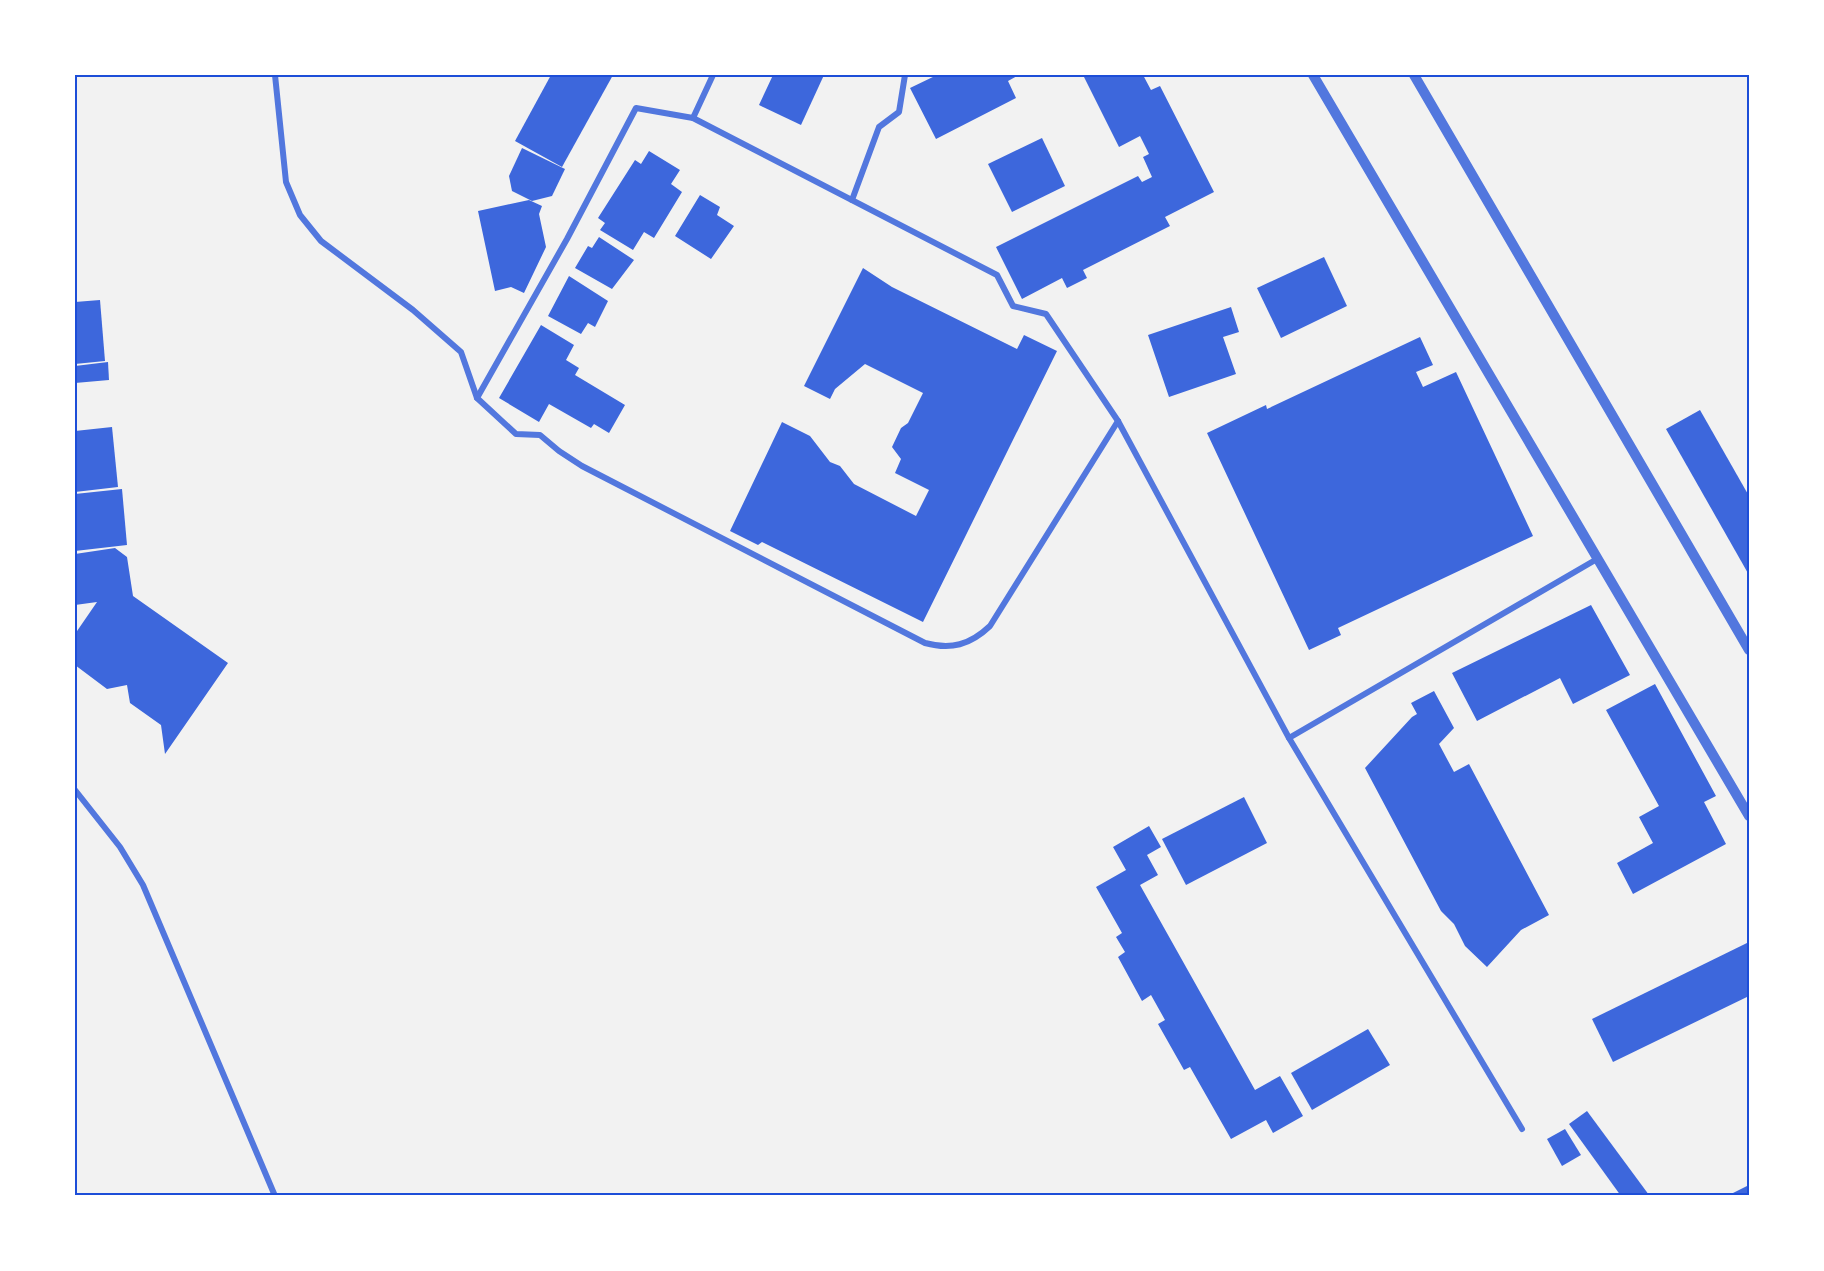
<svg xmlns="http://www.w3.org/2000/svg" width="1824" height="1271" font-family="'Fira Sans Condensed',sans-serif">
	<rect width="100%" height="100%" fill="#f2f2f2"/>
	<!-- building -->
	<g fill="#3d67dc">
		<polygon points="551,75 613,75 562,167 515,141"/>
		<polygon points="773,75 824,75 801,125 759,105"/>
		<polygon points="937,75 1019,75 1008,81 1016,98 936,139 910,88"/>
		<polygon points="1083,75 1143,75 1151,90 1160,86 1214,192 1165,217 1170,226 1083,270 1087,278 1067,288 1062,278 1022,299 996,247 1138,176 1142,182 1152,177 1143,157 1149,154 1140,136 1119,147"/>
		<polygon points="1042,138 1065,186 1012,212 988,164"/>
		<polygon points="522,148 565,169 552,196 532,201 512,191 509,176"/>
		<polygon points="649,151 680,170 671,184 682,192 654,238 644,232 633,250 600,230 605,223 598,218 635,160 641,164"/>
		<polygon points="700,195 720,207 717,215 734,226 711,259 675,236"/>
		<polygon points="529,200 542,206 539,214 546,247 524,293 511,287 495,291 478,211"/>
		<polygon points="599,237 634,260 612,289 575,268 588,246 592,248"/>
		<polygon points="1324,257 1347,306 1281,338 1257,288"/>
		<polygon points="863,268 892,287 1017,349 1024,335 1057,351 923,622 762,542 758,545 730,531 782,422 810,436 830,462 840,466 854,484 916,516 929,490 895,473 901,459 892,447 901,428 908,423 923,393 865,364 835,389 830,399 804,386"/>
		<polygon points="569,276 608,301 595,327 588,323 581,334 548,316"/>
		<polygon points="100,300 105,361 75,364 75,302"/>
		<polygon points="1231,307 1239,332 1223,337 1236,374 1169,397 1148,335"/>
		<polygon points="541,325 574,345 566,360 579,368 575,375 625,405 609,433 594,424 591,428 549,404 539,422 499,398"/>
		<polygon points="1420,337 1433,365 1416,372 1423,387 1456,372 1533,536 1338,628 1341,635 1309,650 1207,433 1266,405 1267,409"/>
		<polygon points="108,362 109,380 75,383 75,366"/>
		<polygon points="1700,410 1749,496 1749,575 1666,429"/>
		<polygon points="112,427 118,487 75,492 75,431"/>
		<polygon points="122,489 127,545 75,551 75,494"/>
		<polygon points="115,548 127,557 133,596 228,663 165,754 161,725 130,703 127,685 107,689 75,665 75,634 97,602 75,605 75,554"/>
		<polygon points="1591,605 1630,675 1573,704 1560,678 1477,721 1452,673"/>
		<polygon points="1655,684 1716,796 1704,802 1726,844 1633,894 1617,863 1653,843 1639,817 1659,806 1606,710"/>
		<polygon points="1434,691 1454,728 1439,744 1454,772 1469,764 1549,915 1521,930 1487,967 1465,946 1454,924 1441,911 1365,768 1412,717 1417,714 1411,703"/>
		<polygon points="1244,797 1267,843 1186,885 1162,839"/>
		<polygon points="1149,826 1161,847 1147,855 1158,875 1140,885 1255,1090 1280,1076 1303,1116 1273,1133 1266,1120 1231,1139 1190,1067 1184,1070 1158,1024 1165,1020 1151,995 1142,1001 1118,957 1125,952 1116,937 1122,933 1096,887 1126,870 1113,847"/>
		<polygon points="1749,942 1749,996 1613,1062 1592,1019"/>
		<polygon points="1368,1029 1390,1065 1312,1110 1291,1073"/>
		<polygon points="1587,1111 1649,1195 1647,1196 1621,1196 1569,1124"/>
		<polygon points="1565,1129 1581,1155 1562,1166 1547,1139"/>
		<polygon points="1749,1185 1749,1196 1727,1196"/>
	</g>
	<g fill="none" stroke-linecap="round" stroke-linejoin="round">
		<!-- minor -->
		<g stroke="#5277de" stroke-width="6">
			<path d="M275,75L286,182L300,215L321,241L413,310L461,352L477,398L516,434L540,435L559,451L582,466L925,643C951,650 970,645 990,626L1118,421"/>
			<polyline points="693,118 997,275 1013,306 1046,314 1118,421 1289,738 1522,1129"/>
			<polyline points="852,200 879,127 899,112 905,75"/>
			<polyline points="477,398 567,239 636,108 693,118 713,75"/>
			<polyline points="1289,738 1597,559"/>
			<polyline points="75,790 120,847 143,885 275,1196"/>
		</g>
		<!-- tertiary -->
		<g stroke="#5277de" stroke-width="10">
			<polyline points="1313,75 1749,816"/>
			<polyline points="1414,75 1749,650"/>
		</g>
	</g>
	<!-- border -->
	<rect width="1824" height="1271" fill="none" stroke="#ffffff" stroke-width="153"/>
	<rect x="76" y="76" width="1672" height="1118" fill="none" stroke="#1d4ed8" stroke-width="2"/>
</svg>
